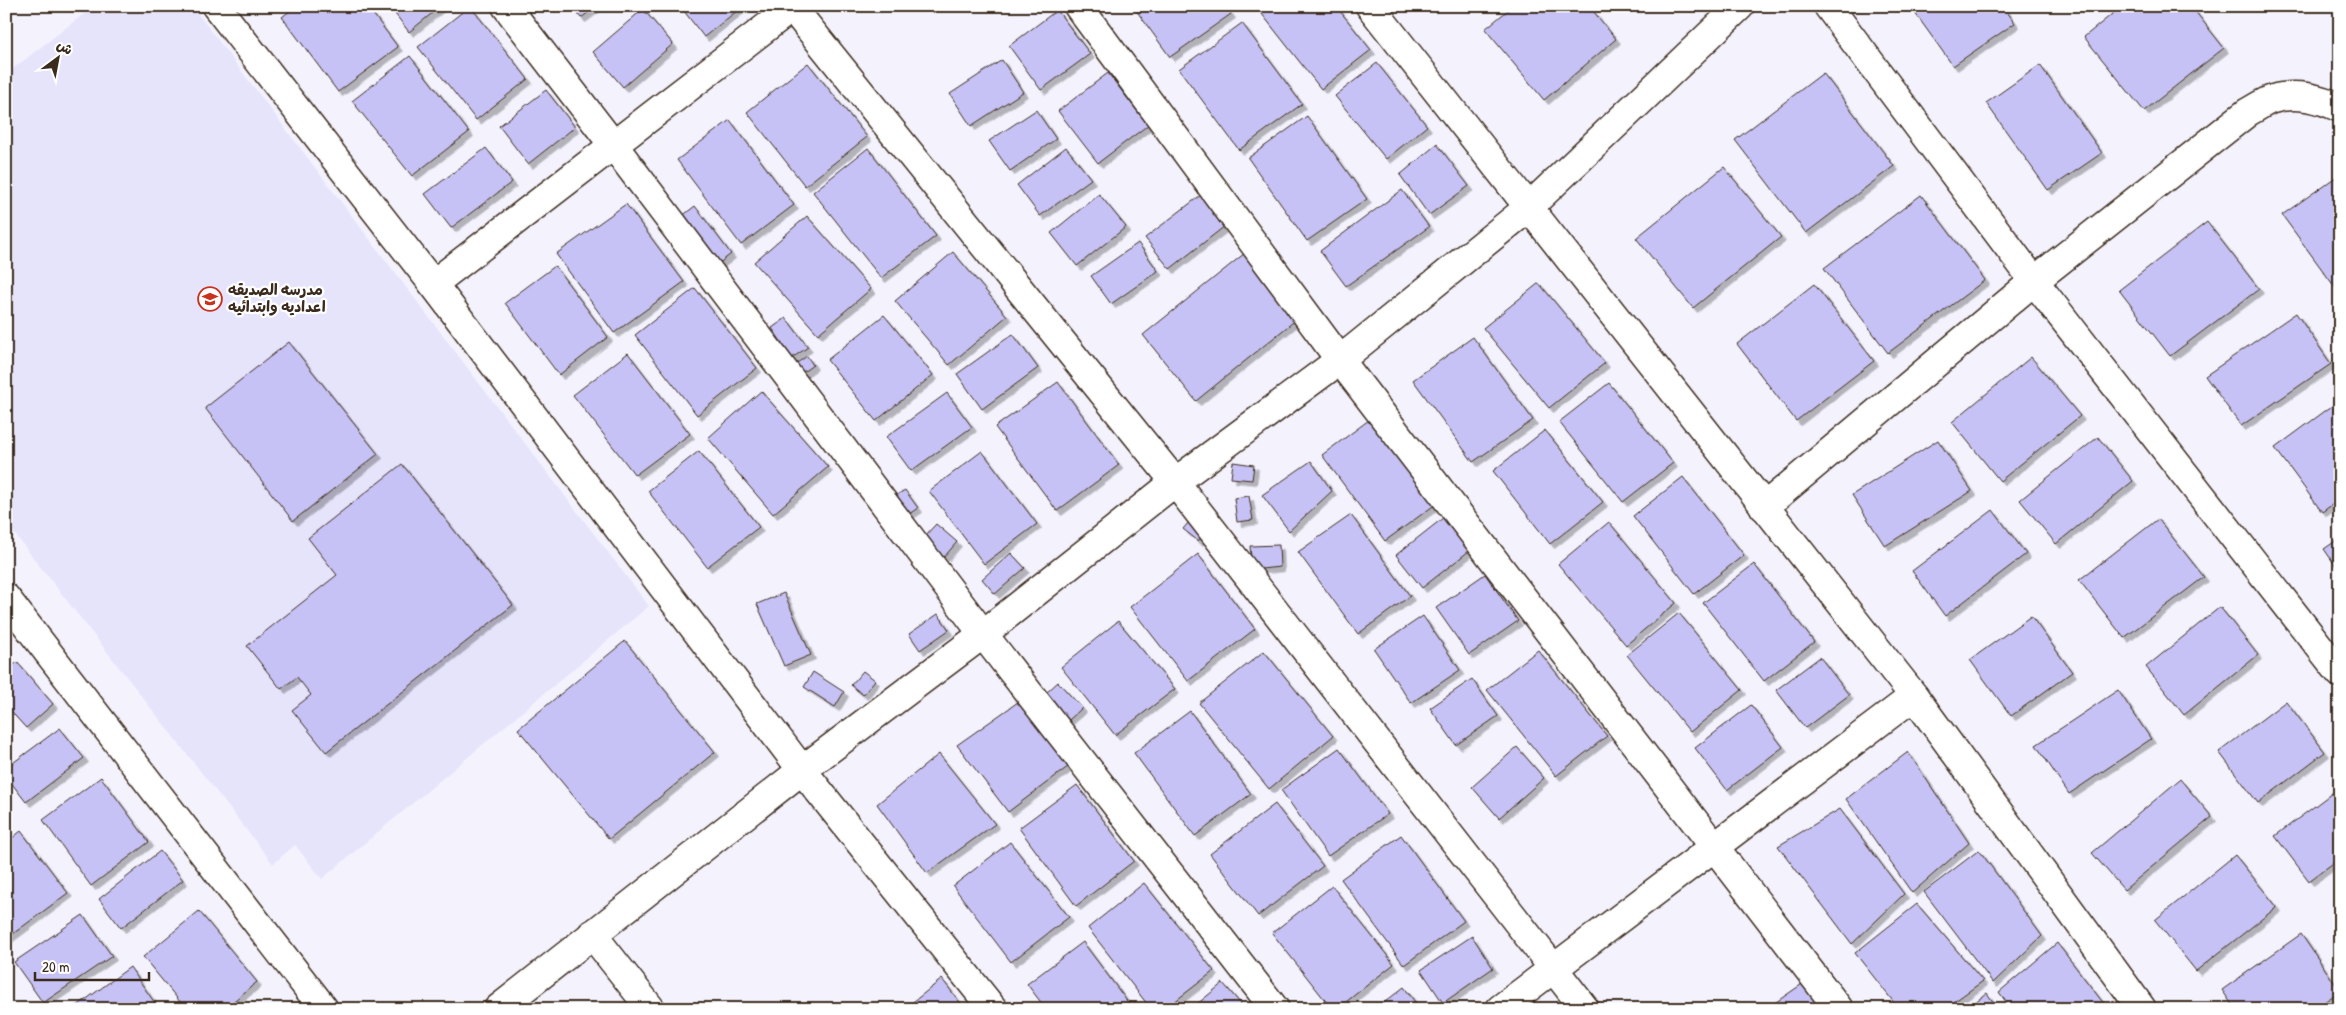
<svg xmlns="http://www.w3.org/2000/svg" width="2346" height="1015" font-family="'Patrick Hand','Playpen Sans Arabic',sans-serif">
	<defs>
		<filter id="shadow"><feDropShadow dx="4.5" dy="4.5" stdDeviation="0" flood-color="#0004"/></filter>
	</defs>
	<rect width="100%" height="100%" fill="#f4f3fd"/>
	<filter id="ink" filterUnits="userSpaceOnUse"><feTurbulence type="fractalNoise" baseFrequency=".02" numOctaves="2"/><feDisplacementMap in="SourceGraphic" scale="10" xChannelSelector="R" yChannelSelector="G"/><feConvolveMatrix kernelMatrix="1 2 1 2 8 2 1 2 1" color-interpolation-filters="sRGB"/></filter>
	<g filter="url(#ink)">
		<!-- built -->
		<polygon fill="#e6e4fb" points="94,6 192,6 649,606 322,879 295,845 273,864 6,523 6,74"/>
		<!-- building -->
		<g fill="#c7c2f5" stroke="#3b2a1e" filter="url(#shadow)">
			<polygon points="296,6 367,6 398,47 338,92 282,17"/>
			<polygon points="389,6 441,6 409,32"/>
			<polygon points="470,6 528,79 476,120 418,47"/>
			<polygon points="571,6 597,6 581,18"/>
			<polygon points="680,6 743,6 704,37"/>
			<polygon points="1133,6 1225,6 1231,14 1170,57"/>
			<polygon points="1262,6 1336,6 1371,50 1321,89 1258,9"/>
			<polygon points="1513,6 1589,6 1616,39 1544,100 1485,29"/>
			<polygon points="1910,6 2003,6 2015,23 1953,66"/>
			<polygon points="2122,6 2191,6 2224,48 2144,111 2084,37"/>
			<polygon points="643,9 673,44 623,87 593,52"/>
			<polygon points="1057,10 1090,54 1041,90 1009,46"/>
			<polygon points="1242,23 1302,104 1239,150 1179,69"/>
			<polygon points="410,56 469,132 412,176 352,101"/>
			<polygon points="1002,60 1023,92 971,126 950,94"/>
			<polygon points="808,63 867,137 805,186 747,112"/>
			<polygon points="1377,63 1427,126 1386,159 1335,96"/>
			<polygon points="2040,65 2102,153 2048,190 1986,103"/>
			<polygon points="1108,73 1148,125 1098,163 1058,111"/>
			<polygon points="1823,73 1894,166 1806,233 1735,140"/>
			<polygon points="546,90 575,127 528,164 499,126"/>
			<polygon points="1036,110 1056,139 1010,171 989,141"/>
			<polygon points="1307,116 1367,199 1307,241 1248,158"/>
			<polygon points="730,120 794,205 741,245 677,160"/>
			<polygon points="1437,144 1469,186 1429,215 1400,175"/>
			<polygon points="1066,147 1091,179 1040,216 1017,185"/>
			<polygon points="486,148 512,182 451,228 425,194"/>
			<polygon points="868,148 936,236 881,278 813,192"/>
			<polygon points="1724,167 1781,237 1693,308 1636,238"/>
			<polygon points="2340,174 2340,294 2282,215"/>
			<polygon points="1402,190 1429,227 1346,286 1320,251"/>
			<polygon points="1099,194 1126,227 1077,266 1051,233"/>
			<polygon points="1201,195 1225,226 1170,269 1145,238"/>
			<polygon points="1921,195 1985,280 1888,353 1824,268"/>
			<polygon points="626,204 684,282 614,333 556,254"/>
			<polygon points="695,206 731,254 717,265 681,217"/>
			<polygon points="807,216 871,289 818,334 754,262"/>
			<polygon points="2207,222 2259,289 2170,356 2119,290"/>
			<polygon points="1138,243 1158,271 1111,304 1091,276"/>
			<polygon points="953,252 1007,316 949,365 895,301"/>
			<polygon points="1245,253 1298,318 1196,401 1143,335"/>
			<polygon points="555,266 608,337 559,375 505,303"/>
			<polygon points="1539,283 1605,363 1549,408 1483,328"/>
			<polygon points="1814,284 1874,361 1796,421 1737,344"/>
			<polygon points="695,288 757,368 697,415 635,335"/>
			<polygon points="2296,313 2331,364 2241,426 2205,376"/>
			<polygon points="884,315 933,375 876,421 827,360"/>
			<polygon points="786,318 808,347 792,358 772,328"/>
			<polygon points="1013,334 1038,368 982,409 957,374"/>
			<polygon points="1473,337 1533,420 1473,462 1413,380"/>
			<polygon points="289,342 378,454 293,521 205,408"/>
			<polygon points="628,353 690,434 635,475 573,395"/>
			<polygon points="807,356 813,365 803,372 797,363"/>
			<polygon points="2031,357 2080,416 2000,481 1952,422"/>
			<polygon points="1058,382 1119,465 1057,511 995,427"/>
			<polygon points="1609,383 1673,463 1623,502 1559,422"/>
			<polygon points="761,391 828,467 773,514 708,438"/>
			<polygon points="947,393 972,427 911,471 886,437"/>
			<polygon points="2340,400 2340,499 2322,512 2275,448"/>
			<polygon points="1373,417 1436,504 1385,541 1322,455"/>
			<polygon points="1545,430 1603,502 1550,544 1493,471"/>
			<polygon points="2098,437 2133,481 2056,544 2020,500"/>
			<polygon points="1938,440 1972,491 1885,546 1852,495"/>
			<polygon points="699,451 759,527 707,567 648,491"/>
			<polygon points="982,451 1037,524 984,564 929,491"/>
			<polygon points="1311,461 1332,491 1289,531 1262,495"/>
			<polygon points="1233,462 1254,465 1252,480 1231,478"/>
			<polygon points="402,464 513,605 326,752 292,710 311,695 297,677 281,689 247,646 337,575 308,538"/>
			<polygon points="1683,477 1744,555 1694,594 1633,516"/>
			<polygon points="905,490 918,508 909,514 895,496"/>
			<polygon points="1249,496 1253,520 1237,522 1234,498"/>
			<polygon points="1993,510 2026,554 1945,616 1912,571"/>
			<polygon points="1351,515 1410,596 1358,634 1298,552"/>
			<polygon points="1194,516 1209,528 1198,541 1183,529"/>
			<polygon points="1443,518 1469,551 1422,588 1396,555"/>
			<polygon points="2158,519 2204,577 2124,638 2079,580"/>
			<polygon points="1609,522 1676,603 1626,645 1558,564"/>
			<polygon points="936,524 957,542 944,557 923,538"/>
			<polygon points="2340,538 2340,572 2324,549"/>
			<polygon points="1279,545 1280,567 1252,570 1250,546"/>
			<polygon points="1011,553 1025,568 995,594 982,579"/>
			<polygon points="1198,554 1255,629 1188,681 1130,607"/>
			<polygon points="1754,564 1814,642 1764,681 1703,603"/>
			<polygon points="1485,574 1518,621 1469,655 1436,608"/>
			<polygon points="784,593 811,655 784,666 757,604"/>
			<polygon points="2220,607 2258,655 2184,715 2146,667"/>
			<polygon points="1679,613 1742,690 1690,732 1627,655"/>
			<polygon points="938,614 949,630 920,650 909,634"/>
			<polygon points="1423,616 1460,670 1411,703 1374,649"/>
			<polygon points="2031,616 2072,672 2011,716 1970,660"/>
			<polygon points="1118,621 1175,689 1115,735 1061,667"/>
			<polygon points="625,641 715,752 609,839 518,729"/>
			<polygon points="1538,650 1607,736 1556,776 1487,690"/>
			<polygon points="1264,651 1333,736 1269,789 1199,703"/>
			<polygon points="1820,657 1849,695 1805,728 1776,690"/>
			<polygon points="17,662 53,704 26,728 6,706 6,672"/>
			<polygon points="863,671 875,680 863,695 851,685"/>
			<polygon points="813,672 844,692 835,707 804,687"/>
			<polygon points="1472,679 1498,716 1456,745 1430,708"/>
			<polygon points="1058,682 1082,708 1069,720 1045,694"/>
			<polygon points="2118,690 2151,739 2069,794 2036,745"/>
			<polygon points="2286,701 2325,752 2258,803 2219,752"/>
			<polygon points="1018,702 1069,766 1008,812 957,745"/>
			<polygon points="1751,705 1783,747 1727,790 1695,748"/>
			<polygon points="1190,711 1251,794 1195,836 1134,753"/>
			<polygon points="60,728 84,758 26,802 6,776 6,768"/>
			<polygon points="1517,747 1544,778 1499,818 1472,787"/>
			<polygon points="1339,748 1388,814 1328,856 1281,790"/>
			<polygon points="1908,752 1969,843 1912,893 1846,799"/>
			<polygon points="939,754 995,824 927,873 877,804"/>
			<polygon points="101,777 149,842 91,886 43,820"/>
			<polygon points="2180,779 2212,817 2124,890 2092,853"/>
			<polygon points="1077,785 1134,861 1076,906 1019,828"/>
			<polygon points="2340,787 2340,858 2309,881 2275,836"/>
			<polygon points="1275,804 1323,866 1258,916 1210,854"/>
			<polygon points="1840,809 1904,894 1852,944 1778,846"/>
			<polygon points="21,831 68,893 6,939 6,843"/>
			<polygon points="1401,835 1464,921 1404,965 1341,879"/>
			<polygon points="1010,842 1069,917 1011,962 953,886"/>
			<polygon points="1979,850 2042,936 1993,983 1924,892"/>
			<polygon points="160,851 183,880 121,928 99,899"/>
			<polygon points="2235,855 2277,907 2196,971 2155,920"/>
			<polygon points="1144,883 1214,971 1165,1009 1151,1009 1088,928"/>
			<polygon points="1332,886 1394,964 1337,1009 1332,1009 1272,933"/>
			<polygon points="1917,904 1983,981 1944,1009 1899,1009 1855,953"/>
			<polygon points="199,911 257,982 224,1009 186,1009 143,957"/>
			<polygon points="83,915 112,956 43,1003 14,962"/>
			<polygon points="2301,934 2340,991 2314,1009 2235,1009 2222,990"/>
			<polygon points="1472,936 1493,968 1443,1003 1421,970"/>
			<polygon points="1083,942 1133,1009 1046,1009 1027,984"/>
			<polygon points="2057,943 2108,1009 2011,1009 1999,992"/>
			<polygon points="130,967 159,1009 73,1009"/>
			<polygon points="942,979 965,1009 904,1009"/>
			<polygon points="1805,982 1824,1009 1766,1009"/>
			<polygon points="1223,983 1245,1009 1191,1009"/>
			<polygon points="1404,987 1420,1009 1376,1009"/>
			<polygon points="1987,993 1998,1009 1966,1009"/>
		</g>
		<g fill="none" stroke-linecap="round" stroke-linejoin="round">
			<!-- street casing -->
			<g stroke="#3b2a1e" stroke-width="31">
				<g id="street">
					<polyline points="216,6 433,284 802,770 993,1009"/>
					<polyline points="506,6 614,146 983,634 1275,1009"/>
					<polyline points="791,6 1175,482 1585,1009"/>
					<polyline points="1078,6 1340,360 1839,1009"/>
					<polyline points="1370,6 1914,696 2142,1009"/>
					<polyline points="1828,6 2034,281 2340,673"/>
					<polyline points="433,284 794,6"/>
					<path d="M1764,507L2034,281L2248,112C2256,108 2265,101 2273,99C2295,92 2320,98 2340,108"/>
					<polyline points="6,598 324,1009"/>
					<polyline points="592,934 651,1009"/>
					<polyline points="498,1009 802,770 983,634 1175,482 1340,360 1528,208 1740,6"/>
					<polyline points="1500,1009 1914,696"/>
				</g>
			</g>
			<!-- street -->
			<use href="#street" stroke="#fff" stroke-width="28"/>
		</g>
	</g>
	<!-- icons -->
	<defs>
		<g id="school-ring" transform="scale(1.25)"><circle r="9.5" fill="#fff" stroke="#c8321e" stroke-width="1.5"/><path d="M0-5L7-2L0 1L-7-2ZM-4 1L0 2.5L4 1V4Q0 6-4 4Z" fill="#c8321e"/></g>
	</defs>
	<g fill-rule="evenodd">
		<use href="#school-ring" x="210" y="299"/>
	</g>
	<g text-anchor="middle" stroke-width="4.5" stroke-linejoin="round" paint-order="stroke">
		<!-- poi labels -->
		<g font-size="15" font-weight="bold" fill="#3b2a1e" stroke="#fff" text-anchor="start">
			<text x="228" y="295">مدرسه الصديقه<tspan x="228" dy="17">اعداديه وابتدائيه</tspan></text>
		</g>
	</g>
	<!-- margin -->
	<rect width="2346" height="1015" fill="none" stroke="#fff" stroke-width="25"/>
	<rect x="12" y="12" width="2321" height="990" fill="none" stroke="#3b2a1e" stroke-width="2" filter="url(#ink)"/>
	<!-- north arrow -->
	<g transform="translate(58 58) rotate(32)" stroke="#ffffff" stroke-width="4" paint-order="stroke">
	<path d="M0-4L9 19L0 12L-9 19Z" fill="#3b2a1e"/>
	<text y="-8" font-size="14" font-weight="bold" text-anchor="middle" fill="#3b2a1e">ش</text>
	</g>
	<!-- scale -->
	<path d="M35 972v8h114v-8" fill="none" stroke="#3b2a1e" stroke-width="2.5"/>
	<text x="42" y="972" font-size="15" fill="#3b2a1e" stroke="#ffffff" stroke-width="4" paint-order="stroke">20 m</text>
</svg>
